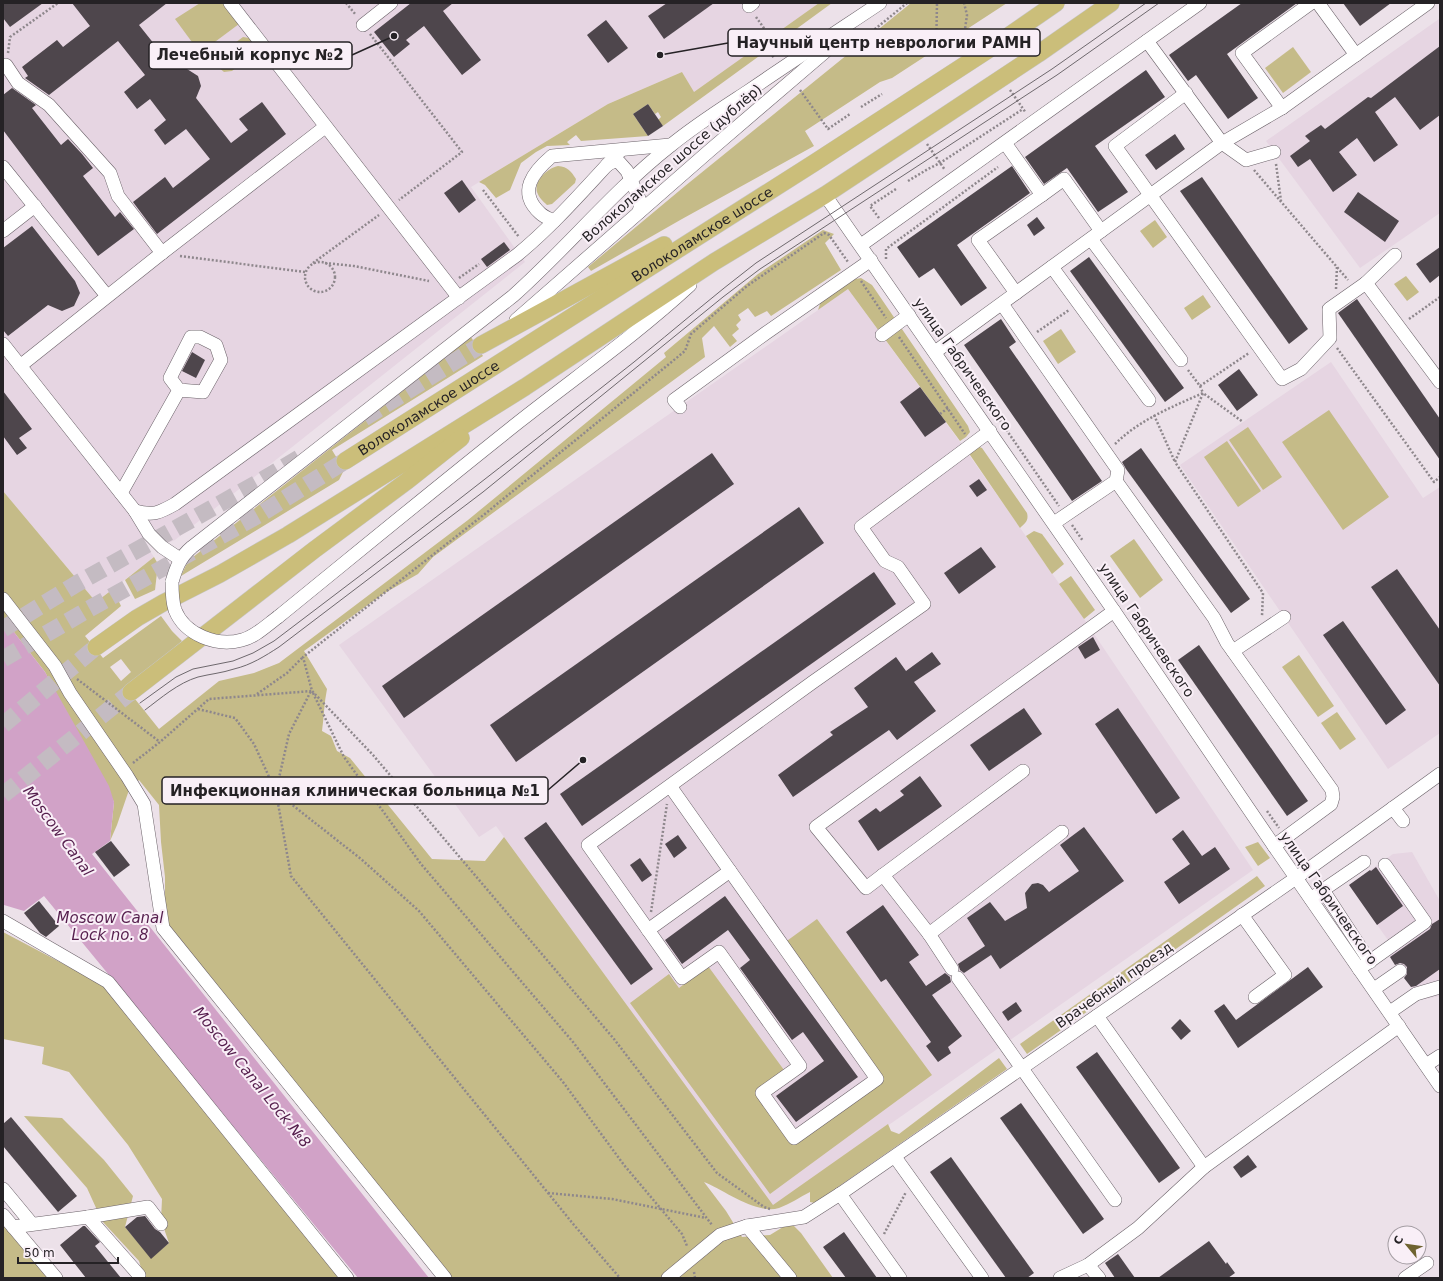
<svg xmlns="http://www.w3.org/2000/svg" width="1443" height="1281" font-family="'DejaVu Sans',sans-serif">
	<rect width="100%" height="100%" fill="#ece1e9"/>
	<!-- built -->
	<g fill="#e6d5e2">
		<polygon points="3,3 819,3 694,93 682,72 608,104 471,187 525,262 175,540 170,542 165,540 155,530 142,539 154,557 96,602 3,491"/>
		<polygon points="1439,19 1440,213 1360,268 1266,141"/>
		<polygon points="848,289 960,442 1084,619 1253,870 773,1206 496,826 479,837 339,645"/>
		<polygon points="1331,362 1423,498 1440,487 1440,733 1388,769 1180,465"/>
		<polygon points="1412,852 1440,901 1440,996 1420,1000 1389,955 1395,950 1349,885 1393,854"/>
	</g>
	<!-- green -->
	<g fill="#c5bb88" fill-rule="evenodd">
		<polygon points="200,3 224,3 239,24 200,53 175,19"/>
		<polygon points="819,3 832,3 663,126 658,120 661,117 658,112 655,114 648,104 633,114 648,136 581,141 576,135 567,142 570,145 547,146 536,152 521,163 510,190 496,198 485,185 479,182 608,104 682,72 694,92"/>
		<polygon points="911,3 1007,3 892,78 880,82 805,131 814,146 682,219 591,271 588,267 685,186"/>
		<polygon points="243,37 249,38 256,47 255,53 232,71 224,72 218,67 217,59 220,54"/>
		<polygon points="1293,47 1311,72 1283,93 1265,68"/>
		<path d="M558,166C568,167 571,171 576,179L575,183L552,204L547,205C543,201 539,198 537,192C534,180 548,168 558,166Z"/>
		<polygon points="1155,220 1167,237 1153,248 1140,231"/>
		<path d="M823,230L834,234L825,243L841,270L771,316L767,311L755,317L748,308L738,315L741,320L736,325L739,329L732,335L737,341L730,347L714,326L702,338L705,357L433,557L418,574L383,594L304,651L327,689C324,703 324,717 322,731L331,736L337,751L350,758L432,859L485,861L504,837L773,1205L888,1124L891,1131L899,1134L999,1058L1007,1069L815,1203L810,1202V1192C800,1197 790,1204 779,1208C757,1215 724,1190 704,1182L726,1211L742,1237L770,1235L783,1227L792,1224L801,1233L833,1278H449L168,929L165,914V877L161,842L159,805L139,780L129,790L117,825L110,841L114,802L45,672L3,618V491L96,602L113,589L121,606L85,636L103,658L161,616L172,631L182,641L127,689L159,729L219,681L254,673L279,663L468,520L666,357L664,353L758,274ZM121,659L131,672L121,681L110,667Z"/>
		<polygon points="1406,276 1419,292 1407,301 1394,284"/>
		<polygon points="861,278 872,285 968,426 970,432 966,437 960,441 848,289 818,310 821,301 850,280"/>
		<polygon points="1203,295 1211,307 1192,320 1184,308"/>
		<polygon points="1061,329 1076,352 1058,364 1043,341"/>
		<polygon points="471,337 483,356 332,450 344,470 339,480 181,576 188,561"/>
		<polygon points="1329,410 1389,497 1343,530 1282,442"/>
		<polygon points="1248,427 1282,477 1263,490 1229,440"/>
		<polygon points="1227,441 1261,491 1238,507 1204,457"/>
		<path d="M977,446L982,448L1027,513C1029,521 1025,523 1020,528L968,452Z"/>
		<polygon points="1034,531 1042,534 1064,564 1052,574 1026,536"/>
		<polygon points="1134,539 1163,580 1140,598 1110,556"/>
		<polygon points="154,557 158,564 155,590 135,599 125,580"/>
		<polygon points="1071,576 1095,610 1084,619 1059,584"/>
		<polygon points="1299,655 1334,706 1318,717 1282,667"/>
		<polygon points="1337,712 1356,739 1340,750 1321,723"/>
		<polygon points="1258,842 1270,858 1258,866 1245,847"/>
		<polygon points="1257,876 1265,886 1027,1054 1020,1044"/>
		<polygon points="817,919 932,1075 770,1194 630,1003 669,974 679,988 708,966 784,1070 756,1091 794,1143 883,1078 784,943"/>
		<polygon points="3,932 92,979 108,989 340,1278 144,1278 139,1261 102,1221 87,1188 24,1116 62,1118 104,1160 133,1196 125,1227 151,1258 169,1243 161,1220 162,1199 128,1145 69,1072 42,1064 44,1047 3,1039"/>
		<polygon points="3,1224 51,1278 3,1278"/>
	</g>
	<!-- water -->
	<polygon fill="#d1a2c7" points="3,618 45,672 109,786 114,802 110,841 92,854 429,1278 358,1278 44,896 24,911 4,905 3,903"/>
	<!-- building -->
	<g fill="#4e464c">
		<polygon points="3,3 43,3 10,27 3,18"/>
		<polygon points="72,3 167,3 139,25 174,69 187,69 198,76 201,86 196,98 231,143 248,130 239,119 262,102 286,134 157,234 133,202 165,177 173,188 210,159 186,129 165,145 154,130 166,120 150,99 137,109 124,92 145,75 118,41 49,95 25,78 28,76 22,67 57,40 63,47 90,26"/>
		<polygon points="411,3 453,3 443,11 481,60 462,75 424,26 406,40 410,44 394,57 374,32"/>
		<polygon points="667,3 714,3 664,39 648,16"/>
		<polygon points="1242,3 1297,3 1227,54 1258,98 1228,119 1196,75 1188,81 1169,55"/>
		<polygon points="1343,3 1391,3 1360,26"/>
		<polygon points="606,20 628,48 608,63 587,35"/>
		<polygon points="1440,46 1440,115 1420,130 1395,97 1375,112 1398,145 1374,162 1357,138 1339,152 1357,175 1333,192 1310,159 1298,167 1290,156 1310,141 1305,136 1321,125 1325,129 1368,97 1371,98"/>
		<polygon points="1146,70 1165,97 1095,146 1128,192 1098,212 1067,168 1044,184 1025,157"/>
		<polygon points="12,88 36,105 32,108 61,145 68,139 82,154 93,168 83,176 115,217 120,212 134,229 98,256 3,130 3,95"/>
		<polygon points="648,104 663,126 648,136 633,114"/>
		<polygon points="1175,134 1185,149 1156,170 1145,155"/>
		<polygon points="1012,166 1030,193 957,245 987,288 961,306 934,268 919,278 897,247"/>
		<polygon points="1202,177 1308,329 1289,344 1180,191"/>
		<polygon points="462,180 476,200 459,213 444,193"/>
		<polygon points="1358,192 1399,221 1385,242 1344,212"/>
		<polygon points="1037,217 1045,228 1034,236 1027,225"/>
		<polygon points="32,226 75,281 80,293 74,306 62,311 48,305 8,336 3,330 3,248"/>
		<polygon points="504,242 510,250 487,267 481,259"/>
		<polygon points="1440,247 1440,275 1430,283 1416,264"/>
		<polygon points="1089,257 1184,388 1165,402 1070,271"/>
		<polygon points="1357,299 1440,419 1440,460 1338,313"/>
		<polygon points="1001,319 1016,342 1009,347 1102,481 1072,501 964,345"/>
		<polygon points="192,352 205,360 196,378 182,371"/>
		<polygon points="1239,369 1258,395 1237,411 1218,385"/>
		<polygon points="920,387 946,422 925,437 900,402"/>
		<polygon points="3,391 32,429 19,438 27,448 17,455 3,436"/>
		<polygon points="1141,448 1250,599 1231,613 1126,469 1122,462"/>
		<polygon points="712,453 734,484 404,718 382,686"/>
		<polygon points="979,479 987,490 977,497 969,486"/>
		<polygon points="799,507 824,543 516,762 490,725"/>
		<polygon points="981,547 996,567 959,594 944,573"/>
		<polygon points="1397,569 1440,630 1440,686 1371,587"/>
		<polygon points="874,572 896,604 582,826 560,794"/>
		<polygon points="1343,621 1406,710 1386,725 1323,635"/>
		<polygon points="1093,637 1100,650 1085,659 1078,647"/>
		<polygon points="1199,645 1308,801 1287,816 1178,660"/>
		<polygon points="932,652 941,664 914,682 936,711 897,740 889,730 793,797 778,775 833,735 830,732 868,707 854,688 896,657 906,671"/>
		<polygon points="1024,708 1042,734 989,771 970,745"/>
		<polygon points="1118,708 1180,798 1156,814 1095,724"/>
		<polygon points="920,776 942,806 878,851 858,821 876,808 880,812 904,795 900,791"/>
		<polygon points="546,822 653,969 631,985 524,838"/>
		<polygon points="1084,827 1124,881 1000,969 991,955 964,973 960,970 958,964 985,946 967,918 990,902 1005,921 1027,908 1025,893 1032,884 1038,883 1043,885 1049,892 1079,871 1060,845"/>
		<polygon points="1183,830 1202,856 1215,847 1230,869 1179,904 1164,882 1190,864 1172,839"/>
		<polygon points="678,835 687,848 674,858 665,844"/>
		<polygon points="111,841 130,865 114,877 95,852"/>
		<polygon points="640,858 652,875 642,882 630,865"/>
		<polygon points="1376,867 1403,906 1377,925 1349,885 1370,870 1371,871"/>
		<polygon points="725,896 858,1077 796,1122 776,1096 824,1061 803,1032 792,1040 740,968 750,960 728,930 682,964 665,940"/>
		<polygon points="39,901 59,926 46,937 40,933 24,913"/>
		<polygon points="883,905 919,955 909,962 926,986 945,973 950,977 951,982 932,995 962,1036 948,1047 951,1053 938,1062 926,1046 931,1042 886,979 881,982 846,932"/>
		<polygon points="1440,919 1440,969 1416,986 1411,987 1404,978 1407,974 1407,967 1404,964 1400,963 1395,965 1390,957 1430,929 1432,924"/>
		<polygon points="1308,967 1323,987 1238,1048 1214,1011 1224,1004 1236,1020"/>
		<polygon points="1016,1002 1022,1011 1008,1021 1002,1012"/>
		<polygon points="1180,1019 1191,1031 1181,1040 1171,1028"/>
		<polygon points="1097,1052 1180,1168 1159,1183 1076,1067"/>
		<polygon points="1021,1103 1104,1219 1083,1234 1000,1118"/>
		<polygon points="11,1117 77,1196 58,1212 3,1146 3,1124"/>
		<polygon points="1248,1155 1257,1167 1241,1178 1233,1167"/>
		<polygon points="951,1157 1034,1273 1027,1278 1006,1278 930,1172"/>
		<polygon points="145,1216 155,1229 160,1232 169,1243 151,1259 125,1227 137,1217"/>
		<polygon points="83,1226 85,1226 100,1242 95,1246 121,1278 86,1278 60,1245"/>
		<polygon points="844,1232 854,1246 877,1278 846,1278 823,1247"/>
		<polygon points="1209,1241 1226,1264 1227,1262 1235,1273 1228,1278 1158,1278"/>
		<polygon points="1118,1254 1135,1278 1115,1278 1105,1263"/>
	</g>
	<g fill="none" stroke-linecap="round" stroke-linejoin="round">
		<!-- major-tunnel -->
		<g stroke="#c4bbc2" stroke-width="17" stroke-dasharray="17 8" stroke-linecap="butt">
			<polyline points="364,418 481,345"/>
			<polyline points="3,629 78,583 259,482 304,455"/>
			<polyline points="3,659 89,609 262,513 345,461"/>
			<polyline points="3,725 96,647"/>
			<polyline points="3,795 131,692"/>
		</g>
		<!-- minor casing -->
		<g stroke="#6b6269" stroke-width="14">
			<g id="minor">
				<polyline points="230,3 459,298"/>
				<polyline points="1318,3 1356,55"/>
				<polyline points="749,6 753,3"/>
				<polyline points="363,25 391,3"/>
				<polyline points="1147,41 1222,143 1246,160 1274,152"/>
				<polyline points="3,67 6,65 18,83 49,105 110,173 118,196 162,253"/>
				<polyline points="1186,93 1115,146 1282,379 1301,369 1330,338 1329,309 1366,283 1440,382"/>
				<polyline points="1282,108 1242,53 1311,3"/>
				<polyline points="1005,143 1042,195 1064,179 1101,231"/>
				<polyline points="607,165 614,161 619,162 627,171 641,203 639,212"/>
				<polyline points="3,167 107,296"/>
				<polyline points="825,195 1114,611 1274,846 1440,1086"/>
				<path d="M554,221C550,219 544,217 540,213C517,192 533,172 552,156L670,145"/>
				<polyline points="3,231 35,206"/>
				<polyline points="1091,239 1181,360"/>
				<polyline points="861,245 1200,3"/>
				<polyline points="1052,267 1149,400"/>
				<polyline points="1366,283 1395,255"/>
				<polyline points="1016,293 978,240 1042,195"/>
				<polyline points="1002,304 1118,470 1116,481 1054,523"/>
				<polyline points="516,320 708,152 847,33"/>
				<polyline points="882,335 909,315"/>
				<polyline points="3,344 135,511 149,534 162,547 180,559"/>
				<polyline points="935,352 1222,143 1282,108 1428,3"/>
				<polyline points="20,366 162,253 325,127"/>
				<polyline points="680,407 674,400 766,333 871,260"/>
				<polyline points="1116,481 1214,618 1227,643 1332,790 1333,797 1331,804 1274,846"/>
				<polyline points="121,493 179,390 170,378 191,337 200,337 216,345 221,360 203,392 179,390"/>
				<path d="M135,511C153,516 159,513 175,504L517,255C555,224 587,186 621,150"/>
				<path d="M172,582C176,568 180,557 192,547L513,296C567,248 613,191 670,146C694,126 721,109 747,92C791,62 835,33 880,3"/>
				<polyline points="3,599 55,666 70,693 127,776 144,804 163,928 445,1278"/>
				<path d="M278,617C358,552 438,486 520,421C577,376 636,335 690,285"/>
				<polyline points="1233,651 1284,617"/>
				<polyline points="670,786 877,1079 794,1138 762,1093 800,1066 719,952 682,978 588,845 813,682 924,604 898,567 885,561 861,527 990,431"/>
				<polyline points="1393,808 1403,821"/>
				<polyline points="883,875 866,888 816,827 1114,611"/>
				<polyline points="1323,890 1364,862"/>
				<polyline points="1311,899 1323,890 1370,962"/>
				<polyline points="1242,915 1285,975 1255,997"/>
				<polyline points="3,921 108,982 347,1278"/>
				<polyline points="648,930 730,871"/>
				<polyline points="929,934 1062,832"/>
				<polyline points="952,969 929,934 883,875 1023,771"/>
				<polyline points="1359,969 1425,922 1385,865"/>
				<polyline points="958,978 1115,1200"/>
				<polyline points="1374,989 1400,971"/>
				<polyline points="1390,1012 1416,994 1440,987"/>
				<polyline points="1097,1016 1204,1167"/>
				<polyline points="1426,1065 1440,1056"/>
				<polyline points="895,1157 982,1278"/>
				<polyline points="3,1189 32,1224"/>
				<polyline points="840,1194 900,1278"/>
				<polyline points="3,1215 56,1278"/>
				<polyline points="88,1217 148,1207 161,1224"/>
				<polyline points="747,1226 790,1278"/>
				<polyline points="13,1227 88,1217 139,1275"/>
				<polyline points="1088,1265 1099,1278"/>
				<polyline points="668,1278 720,1235 747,1226 804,1217 840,1194 1296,878 1440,774"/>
				<polyline points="1060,1278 1088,1265 1138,1228 1204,1167 1399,1026"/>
				<polyline points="1405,1278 1427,1263"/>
			</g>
		</g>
		<!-- major casing -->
		<g stroke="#c6c6c6" stroke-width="18">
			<g id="major">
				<polyline points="481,345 664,245"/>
				<path id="s1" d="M345,461L814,163L994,46L1056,3"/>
				<polyline points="96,647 137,618 163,603 220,574 288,535 525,387 714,262 825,195 1038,54 1111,3"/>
				<polyline points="131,692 314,550 407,481 461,438"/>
			</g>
		</g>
		<!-- path -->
		<g stroke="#8e878c" stroke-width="2.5" stroke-dasharray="2 2" stroke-linecap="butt">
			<polyline points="346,3 356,15"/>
			<polyline points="756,17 771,38 771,54 774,58"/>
			<polyline points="370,34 462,152 399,200"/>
			<polyline points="964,36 967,15 964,3"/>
			<polyline points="853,47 907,3"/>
			<polyline points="8,53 10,37 58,3"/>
			<polyline points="936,54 937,3"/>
			<polyline points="800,90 828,129 850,114"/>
			<polyline points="1010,90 1026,113"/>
			<polyline points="861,107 882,94"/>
			<polyline points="927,144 945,170"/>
			<polyline points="1276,164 1281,201"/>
			<polyline points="1254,170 1348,280"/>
			<polyline points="908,181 928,169 940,163 1023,109"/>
			<polyline points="483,190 519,237"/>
			<polyline points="879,218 870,206 896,189"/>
			<polyline points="180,256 305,272"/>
			<polyline points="886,259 886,249 998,167"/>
			<circle cx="320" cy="277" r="15"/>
			<polyline points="313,263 379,215"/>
			<polyline points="325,263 354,266 429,281"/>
			<polyline points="459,278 479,264"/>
			<polyline points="861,281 886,318"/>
			<polyline points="1336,289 1337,266"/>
			<polyline points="1409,319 1440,297"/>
			<polyline points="1037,332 1069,310"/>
			<polyline points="899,337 965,434"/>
			<polyline points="1337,348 1434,482 1440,477"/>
			<polyline points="954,354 1059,506"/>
			<polyline points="1188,370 1200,386 1203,393 1175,462 1263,593 1262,616"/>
			<polyline points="1200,386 1249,353"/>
			<polyline points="940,414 948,408"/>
			<polyline points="1154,415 1175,462"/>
			<path d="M1115,444C1139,420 1172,407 1203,393L1243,422"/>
			<polyline points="1072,525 1083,541"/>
			<polyline points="77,679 160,742"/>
			<polyline points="313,693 344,757 421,864 573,1042 712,1225"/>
			<polyline points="257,694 287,673 303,657"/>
			<polyline points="198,709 235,718 254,744 276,792 291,876 574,1225 620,1278"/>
			<polyline points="133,763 160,742 209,699 312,691"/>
			<polyline points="276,791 289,734 311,691"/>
			<polyline points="277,793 361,859 419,911 563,1082 624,1165 682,1234 687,1246"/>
			<polyline points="1267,811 1279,828"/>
			<polyline points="1293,846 1302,859"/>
			<polyline points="651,912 667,804"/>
			<polyline points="548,1193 612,1199 706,1218"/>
			<polyline points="770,1209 764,1207 717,1173 614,1039 373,755 312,691 303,657 486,513 685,351 691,334 747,286 824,233 829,235 848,262"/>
			<polyline points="884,1234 906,1192"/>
			<polyline points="694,1272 695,1278"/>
		</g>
		<!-- minor -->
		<use href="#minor" stroke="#fff" stroke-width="13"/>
		<!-- major -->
		<use href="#major" stroke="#cbbe7a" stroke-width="17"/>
		<!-- tram -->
		<g stroke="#6e686d" stroke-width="1">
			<path d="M140,703L176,677L193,669L233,661L253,653L274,641C395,550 515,456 634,362C675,329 714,295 756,263L1052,69L1146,3"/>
			<path d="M145,710C161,698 178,683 198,677C210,674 222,673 234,669C251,665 265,656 279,647L483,492L723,297L760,269L1057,75L1159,3"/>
		</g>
		<!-- minor-bridge casing -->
		<g stroke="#6b6269" stroke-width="14" stroke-linecap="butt">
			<path id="minor-bridge" d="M172,582C172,592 172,601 175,610C185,635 217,647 242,640C255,637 267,625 278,617"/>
		</g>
		<!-- minor-bridge -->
		<use href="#minor-bridge" stroke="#fff" stroke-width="13"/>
	</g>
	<g text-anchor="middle" stroke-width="4" stroke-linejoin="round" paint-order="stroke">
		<!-- street labels -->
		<g font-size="14" fill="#252225" stroke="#f9eff7">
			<text transform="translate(672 163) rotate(-41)" y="5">Волоколамское шоссе (дублёр)</text>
			<text dy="5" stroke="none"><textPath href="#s1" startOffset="423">Волоколамское шоссе</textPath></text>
			<text transform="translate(963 364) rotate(55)" y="5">улица Габричевского</text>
			<text dy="5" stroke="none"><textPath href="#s1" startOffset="99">Волоколамское шоссе</textPath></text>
			<text transform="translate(1147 630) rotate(56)" y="5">улица Габричевского</text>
			<text transform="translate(1329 898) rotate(55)" y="5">улица Габричевского</text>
			<text transform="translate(1114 985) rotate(-35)" y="5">Врачебный проезд</text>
		</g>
		<!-- water labels -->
		<g font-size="15" font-style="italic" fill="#551e4d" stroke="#f9eff7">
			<text transform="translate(58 831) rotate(54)" y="5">Moscow Canal</text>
			<text x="110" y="923">Moscow Canal<tspan x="110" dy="17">Lock no. 8</tspan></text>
			<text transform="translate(252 1077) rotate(51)" y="5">Moscow Canal Lock №8</text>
		</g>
	</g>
	<!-- callouts -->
	<path fill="none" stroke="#252225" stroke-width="1.5" d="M660 55L728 43M394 36L352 55M583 760L548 790"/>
	<g fill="#252225" stroke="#f9eff7" stroke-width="1.5">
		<circle cx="660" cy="55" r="4"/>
		<circle cx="394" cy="36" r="4"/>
		<circle cx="583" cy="760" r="4"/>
	</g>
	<g fill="#f9eff7" stroke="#252225" stroke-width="1.5">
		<rect x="728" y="29" width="312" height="27" rx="4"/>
		<rect x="149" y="42" width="203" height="27" rx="4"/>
		<rect x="162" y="777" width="386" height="27" rx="4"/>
	</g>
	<g font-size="15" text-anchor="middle" font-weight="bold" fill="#252225">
		<text x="884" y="48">Научный центр неврологии РАМН</text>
		<text x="250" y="60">Лечебный корпус №2</text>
		<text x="355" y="796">Инфекционная клиническая больница №1</text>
	</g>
	<!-- border -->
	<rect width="1443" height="1281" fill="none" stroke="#252225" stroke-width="8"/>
	<!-- north arrow -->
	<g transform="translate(1407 1245) rotate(299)"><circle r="19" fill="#f9eff7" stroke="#a49da3"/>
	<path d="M0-3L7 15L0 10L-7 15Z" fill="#6e6330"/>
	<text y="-6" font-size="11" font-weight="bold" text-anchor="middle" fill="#252225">С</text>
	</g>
	<!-- scale -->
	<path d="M18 1257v6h100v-6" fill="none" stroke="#252225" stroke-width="2"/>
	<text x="24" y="1257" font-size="12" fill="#252225" stroke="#f9eff7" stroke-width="3" paint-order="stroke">50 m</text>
</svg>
